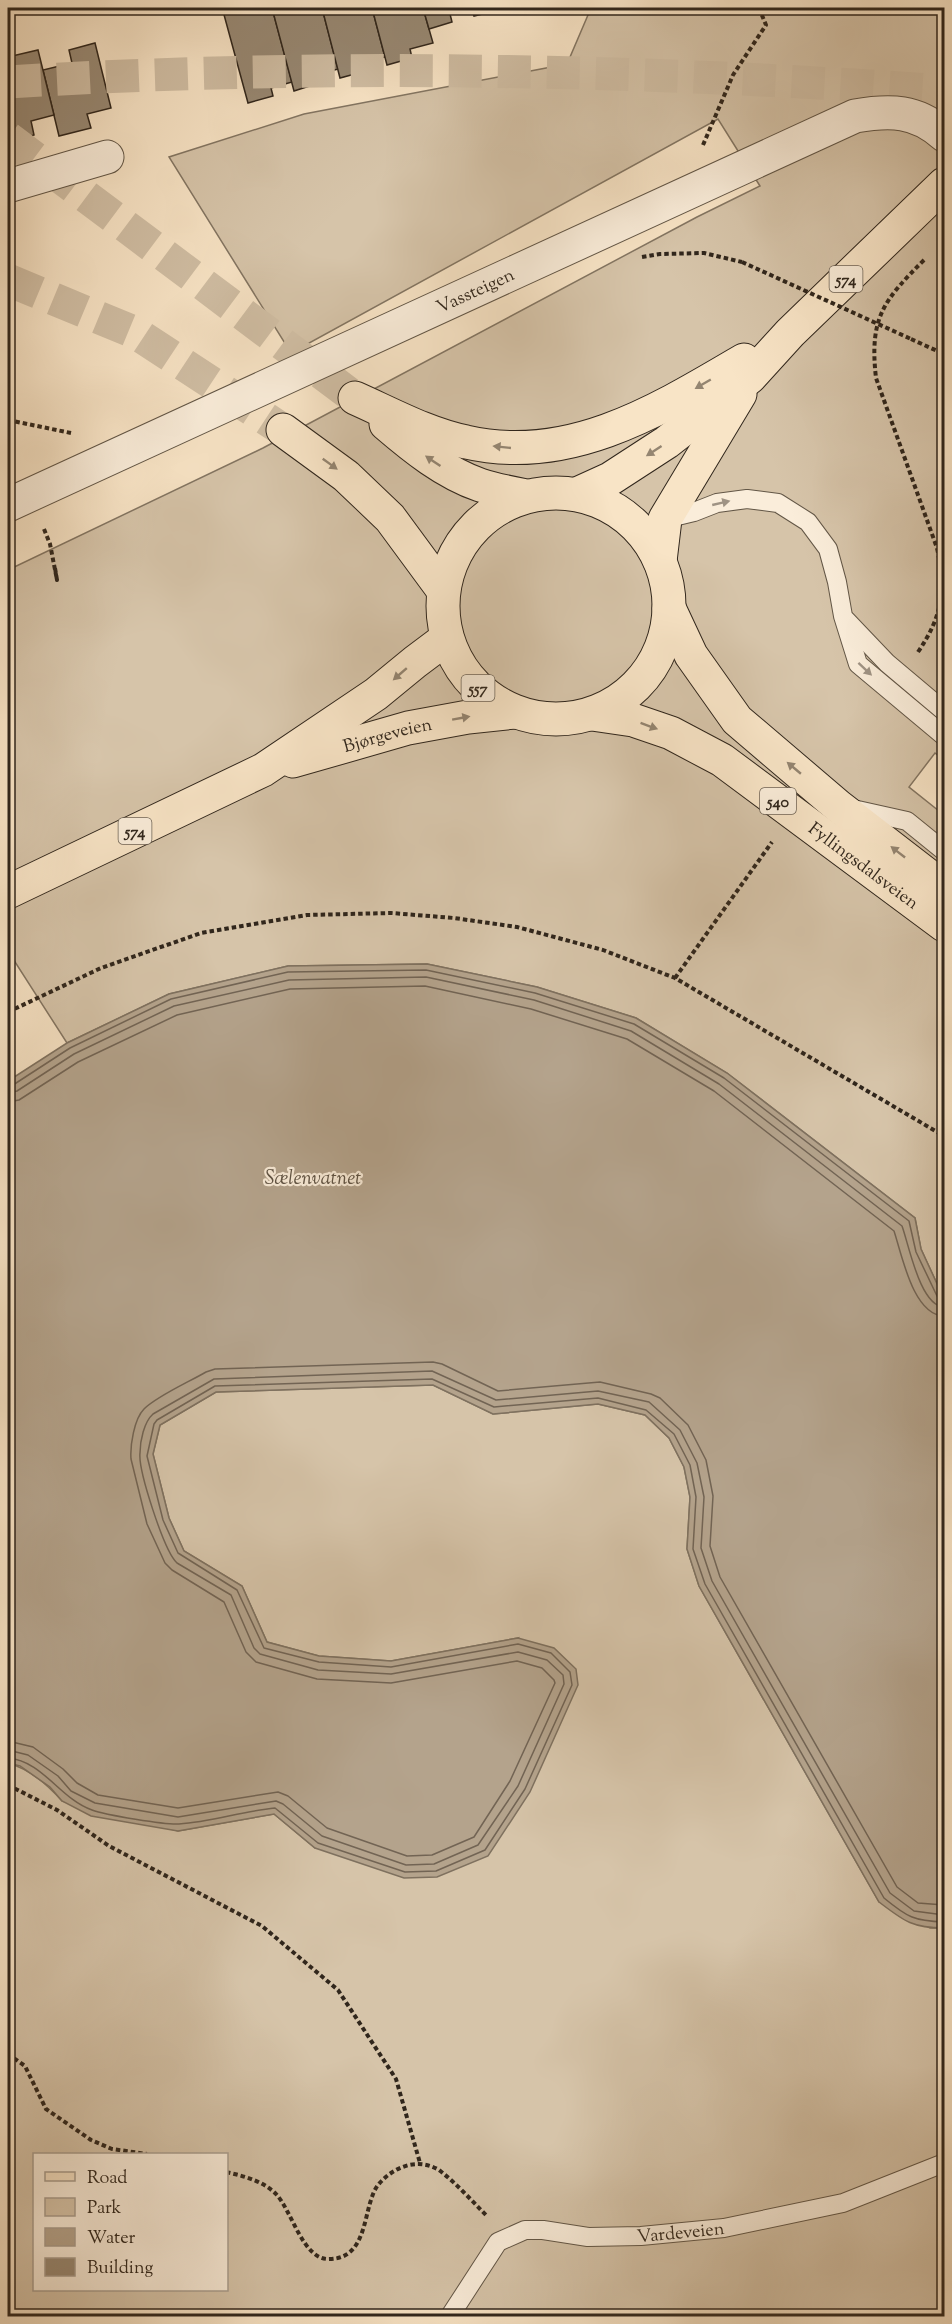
<svg xmlns="http://www.w3.org/2000/svg" width="952" height="2324" font-family="'Sorts Mill Goudy',serif">
	<rect width="100%" height="100%" fill="#f8e4c6"/>
	<filter id="stains"><feTurbulence type="fractalNoise" baseFrequency=".00333" numOctaves="4"/><feColorMatrix values="0 0 0 0 .2 0 0 0 0 .09 0 0 0 0 .02 0 0 0 .5 -.17"/></filter>
	<radialGradient id="worn" r=".72"><stop offset=".6" stop-color="#630" stop-opacity="0"/><stop offset="1" stop-color="#630" stop-opacity=".3"/></radialGradient>
	<!-- green -->
	<g fill="#d6c4a9" stroke="#837562" stroke-width="1.5" fill-rule="evenodd">
		<polygon points="591,8 944,8 944,760 935,753 909,787 944,815 944,1299 921,1249 915,1218 727,1073 636,1018 537,987 427,964 288,966 169,994 67,1043 8,951 8,570 263,448 697,217 760,186 718,119 291,353 169,157 304,114 567,64"/>
		<path d="M433,1385L493,1414L598,1404L645,1415L669,1438L684,1467L690,1497L687,1549L699,1586L879,1902L930,1928H944V2316H8V1763C30,1769 47,1784 62,1801L178,1831L274,1814L315,1848L518,1638L391,1661L319,1656L267,1642L242,1586L184,1551L169,1518L153,1454L160,1425L216,1392ZM34,2154H226V2290H34Z"/>
	</g>
	<!-- water -->
	<path fill="#b4a38c" stroke="#7f715f" stroke-width="1.5" d="M427,964L537,987L636,1018L727,1073L915,1218L921,1249L944,1299V1928C912,1928 904,1921 879,1902L699,1586L687,1549L690,1497L684,1467L669,1438L645,1415L598,1404L493,1414L433,1385L216,1392L160,1425L153,1454L169,1518L184,1551L242,1586L267,1642L319,1656L391,1661L518,1638L554,1648L576,1669L578,1685L530,1792L488,1856L437,1877L404,1878L315,1848L274,1814L178,1831L91,1816L62,1801L50,1787L20,1766L8,1763V1081L67,1043L169,994L288,966Z"/>
	<g fill="none" stroke-linecap="round" stroke-linejoin="round">
		<!-- shore -->
		<g stroke="#726454" stroke-width="1.5">
			<polyline points="8,1086 13,1085 70,1048 171,999 288,972 426,970 535,993 634,1024 724,1078 909,1221 916,1252 937,1296 944,1300"/>
			<path d="M8,1093L17,1091L74,1054L174,1006L289,980L426,977L534,1000L631,1031L719,1084L902,1226C909,1245 920,1306 944,1307"/>
			<path d="M8,1102L19,1100L78,1062L177,1015L290,989L425,986L531,1009L627,1039L714,1091L894,1231C902,1255 913,1315 944,1316"/>
			<path d="M8,1741L33,1747L63,1769L77,1783L98,1795L178,1808L278,1792L288,1796L327,1828L407,1856L432,1855L474,1837L510,1781L555,1683L554,1680L542,1668L517,1661L391,1683L317,1679L256,1662L246,1652L224,1602L172,1570L165,1563L147,1524L131,1459C130,1446 134,1419 144,1409C157,1396 189,1382 206,1372L215,1369L433,1362L442,1364L498,1391L600,1382L651,1394L660,1398L688,1425L706,1460L713,1496L710,1546L720,1577L897,1887L918,1903L944,1905"/>
			<path d="M8,1750L28,1755L58,1776L71,1791L95,1803L178,1817L276,1801L283,1804L322,1836L406,1865L434,1864L478,1845L518,1786L564,1684L563,1675L547,1660L518,1652L391,1674L318,1670L260,1654L254,1648L231,1595L177,1563C164,1551 138,1470 140,1453C140,1441 144,1422 153,1414L214,1379L432,1371L496,1400L598,1391L649,1402L680,1430L697,1463L704,1497L701,1548L712,1581L890,1893L914,1911L944,1915"/>
			<path d="M8,1758C43,1761 60,1799 92,1810C105,1815 166,1825 179,1824C211,1822 243,1811 275,1808L318,1843L405,1872L436,1871L485,1850L525,1789L572,1685L570,1672L551,1653L518,1644L391,1667L319,1662L264,1648L237,1590L178,1553L163,1520L147,1456L154,1424L157,1420L215,1386L432,1379L494,1407L598,1398L646,1410L674,1434L690,1465L696,1497L693,1549L705,1584L884,1898C907,1917 914,1921 944,1922"/>
		</g>
	</g>
	<!-- building -->
	<g fill="#988974" stroke="#30261c" stroke-width="1.5">
		<polygon points="237,8 272,8 292,82 271,88 273,96 248,103 223,11"/>
		<polygon points="272,8 322,8 338,69 317,75 319,83 294,91"/>
		<polygon points="322,8 372,8 385,57 363,62 366,71 340,78"/>
		<polygon points="372,8 423,8 433,43 410,49 412,58 387,65"/>
		<polygon points="423,8 471,8 450,14 452,22 429,29"/>
		<polygon points="471,8 498,8 499,10 474,16"/>
		<polygon points="95,43 111,108 87,114 91,128 59,136 43,70 72,63 69,50"/>
		<polygon points="38,50 54,115 31,121 34,135 8,142 8,71 15,69 12,56"/>
	</g>
	<g fill="none" stroke-linecap="round" stroke-linejoin="round">
		<!-- primary-tunnel -->
		<g stroke="#d0bea4" stroke-width="33" stroke-dasharray="33 16" stroke-linecap="butt">
			<path d="M8,82C320,63 633,69 944,91"/>
			<polyline points="8,138 355,398"/>
			<polyline points="8,280 136,333 283,430"/>
		</g>
		<!-- service casing -->
		<g stroke="#625646" stroke-width="20">
			<g id="service">
				<polyline points="665,519 694,512 717,503 747,499 778,503 808,522 828,549 837,582 843,616 858,664 944,736"/>
				<polyline points="846,620 887,663 944,711"/>
				<polyline points="853,809 907,821 944,851"/>
				<path id="s1" d="M450,2316L498,2242L525,2230H543L588,2237L641,2236L724,2228L843,2203L944,2163"/>
			</g>
		</g>
		<!-- minor casing -->
		<g stroke="#625646" stroke-width="35">
			<g id="minor">
				<polyline points="8,186 107,157"/>
				<path id="s2" d="M8,505L855,116C890,110 917,110 944,135"/>
			</g>
		</g>
		<!-- primary casing -->
		<g stroke="#30261c" stroke-width="35">
			<g id="primary">
				<path d="M355,398C391,414 427,434 466,442C569,466 659,410 744,360"/>
				<path d="M386,424C414,448 445,473 480,485C495,490 511,493 526,496"/>
				<polyline points="283,430 346,476 390,518 443,590"/>
				<circle cx="556" cy="606" r="113"/>
				<polyline points="577,494 610,479 667,442 750,377 790,333 944,184"/>
				<polyline points="660,561 665,519 740,394"/>
				<polyline points="669,608 691,655 737,720 838,806 944,888"/>
				<path id="s3" d="M592,714L633,720L671,733L722,760L944,925"/>
				<path id="s4" d="M293,761L408,728L468,717L515,712"/>
				<polyline points="8,892 263,770 376,694 415,662 447,638"/>
			</g>
		</g>
		<!-- path -->
		<g stroke="#30261c" stroke-width="4" stroke-dasharray="4.5 3" stroke-linecap="butt">
			<polyline points="703,145 733,75 766,25 759,8"/>
			<polyline points="642,257 660,254 704,253 742,262"/>
			<polyline points="911,339 944,354"/>
			<polyline points="8,420 71,433"/>
			<polyline points="44,529 50,544 57,580 55,568"/>
			<path d="M918,652C943,615 946,590 937,548L876,378C869,317 884,300 925,259"/>
			<polyline points="675,978 772,842"/>
			<polyline points="8,1012 101,968 201,933 307,915 391,913 454,918 517,927 603,950 675,978 944,1136"/>
			<polyline points="8,1785 57,1810 109,1846 262,1926 338,1990 396,2079 420,2163"/>
			<polyline points="8,2054 25,2066 46,2109 91,2140 112,2149 147,2154"/>
			<path d="M226,2172C244,2176 263,2181 276,2194C292,2211 303,2260 329,2259C370,2259 362,2206 378,2185C386,2175 397,2168 409,2165C419,2163 429,2164 439,2170C456,2183 471,2200 486,2215"/>
		</g>
		<!-- service -->
		<use href="#service" stroke="#faedda" stroke-width="18"/>
		<!-- minor -->
		<use href="#minor" stroke="#faedda" stroke-width="33"/>
		<!-- primary -->
		<use href="#primary" stroke="#f8e4c6" stroke-width="33"/>
		<!-- path-bridge -->
		<polyline stroke="#30261c" stroke-width="4" stroke-dasharray="4.5 3" stroke-linecap="butt" points="742,262 911,339"/>
	</g>
	<!-- one-way arrows -->
	<defs><path id="oneway-solid" d="M-6-.8H1V-3.2L6.5 0L1 3.2V.8H-6Z" transform="scale(1.5)"/></defs>
	<g fill="#948571">
		<use href="#oneway-solid" transform="translate(703 384) rotate(150)"/>
		<use href="#oneway-solid" transform="translate(502 447) rotate(-174)"/>
		<use href="#oneway-solid" transform="translate(654 451) rotate(147)"/>
		<use href="#oneway-solid" transform="translate(433 461) rotate(-146)"/>
		<use href="#oneway-solid" transform="translate(330 464) rotate(36)"/>
		<use href="#oneway-solid" transform="translate(400 674) rotate(139)"/>
		<use href="#oneway-solid" transform="translate(461 718) rotate(-10)"/>
		<use href="#oneway-solid" transform="translate(649 726) rotate(20)"/>
		<use href="#oneway-solid" transform="translate(794 768) rotate(-140)"/>
		<use href="#oneway-solid" transform="translate(898 852) rotate(-142)"/>
	</g>
	<g fill="#9f9384">
		<use href="#oneway-solid" transform="translate(721 503) rotate(-13)"/>
		<use href="#oneway-solid" transform="translate(865 669) rotate(43)"/>
	</g>
	<g text-anchor="middle" stroke-width="4.5" stroke-linejoin="round" paint-order="stroke">
		<!-- shield labels -->
		<g fill="#faedda" stroke="#6d6255" stroke-width="1.5">
			<rect x="829.5" y="266" width="33" height="26" rx="4.5"/>
			<rect x="461.5" y="675" width="33" height="26" rx="4.5"/>
			<rect x="760" y="788" width="36" height="26" rx="4.5"/>
			<rect x="118.5" y="818" width="33" height="26" rx="4.5"/>
		</g>
		<g font-size="16" font-weight="bold" fill="#30261c">
			<text x="846" y="285">574</text>
			<text x="478" y="694">557</text>
			<text x="778" y="807">540</text>
			<text x="135" y="837">574</text>
		</g>
		<!-- street labels -->
		<g font-size="18" fill="#30261c" stroke="#faedda">
			<text dy="6" stroke="none"><textPath href="#s2" startOffset="514">Vassteigen</textPath></text>
			<text dy="6" stroke="none"><textPath href="#s4" startOffset="98">Bjørgeveien</textPath></text>
			<text dy="6" stroke="none"><textPath href="#s3" startOffset="316">Fyllingsdalsveien</textPath></text>
			<text dy="6" stroke="none"><textPath href="#s1" startOffset="274">Vardeveien</textPath></text>
		</g>
		<!-- water labels -->
		<g font-size="20" font-style="italic" fill="#5e5243" stroke="#faedda">
			<text x="313" y="1184">Sælenvatnet</text>
		</g>
	</g>
	<!-- margin -->
	<rect width="952" height="2324" fill="none" stroke="#f8e4c6" stroke-width="30"/>
	<rect x="9" y="9" width="934" height="2306" fill="none" stroke="#30261c" stroke-width="3"/>
	<rect x="15" y="15" width="922" height="2294" fill="none" stroke="#30261c" stroke-width="1.5"/>
	<!-- legend -->
	<rect x="33" y="2153" width="195" height="138" fill="#faedda" stroke="#a99d8e" stroke-width="1.5"/>
	<rect x="45" y="2172" width="30" height="9" fill="#f8e4c6" stroke="#a99d8e" stroke-width="1.5"/>
	<text x="87" y="2183" font-size="18" fill="#30261c">Road</text>
	<rect x="45" y="2198" width="30" height="18" fill="#d6c4a9" stroke="#a99d8e" stroke-width="1.5"/>
	<text x="87" y="2213" font-size="18" fill="#30261c">Park</text>
	<rect x="45" y="2228" width="30" height="18" fill="#b4a38c" stroke="#a99d8e" stroke-width="1.5"/>
	<text x="87" y="2243" font-size="18" fill="#30261c">Water</text>
	<rect x="45" y="2258" width="30" height="18" fill="#988974" stroke="#a99d8e" stroke-width="1.5"/>
	<text x="87" y="2273" font-size="18" fill="#30261c">Building</text>
	<rect width="100%" height="100%" filter="url(#stains)"/>
	<rect width="100%" height="100%" fill="url(#worn)"/>
</svg>
